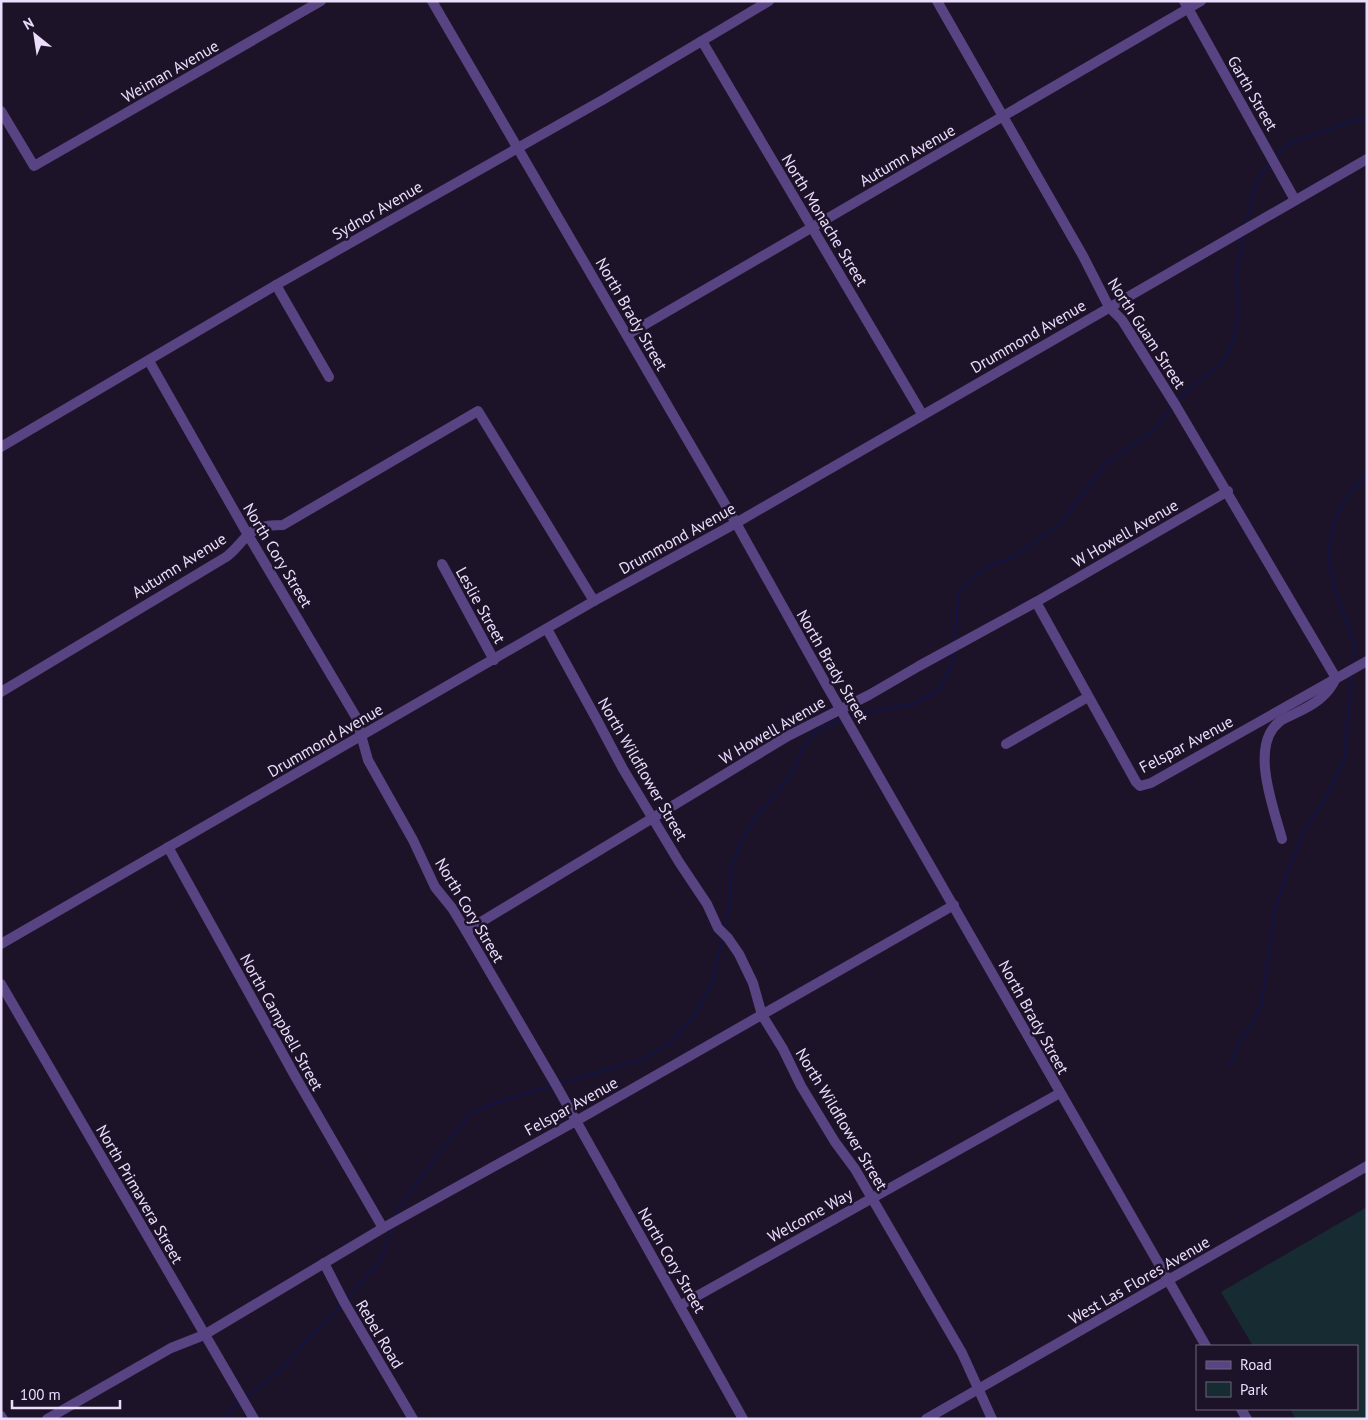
<svg xmlns="http://www.w3.org/2000/svg" width="1368" height="1420" font-family="'PT Sans',sans-serif">
	<rect width="100%" height="100%" fill="#1d1329"/>
	<!-- green -->
	<polygon fill="#172b32" points="1367,1207 1367,1419 1296,1419 1290,1409 1357,1409 1357,1346 1253,1346 1221,1292"/>
	<g fill="none" stroke-linecap="round" stroke-linejoin="round">
		<!-- stream -->
		<g stroke="#111444" stroke-width="2">
			<polyline points="1275,156 1292,142 1367,116"/>
			<polyline points="1246,223 1256,183 1270,161"/>
			<polyline points="1177,401 1198,381 1222,364 1231,346 1238,319 1237,269 1244,235"/>
			<polyline points="955,642 958,595 967,582 989,566 1015,556 1061,523 1105,464 1154,430 1172,407"/>
			<polyline points="1353,665 1355,646 1335,590 1328,554 1331,535 1337,513 1350,493 1367,473"/>
			<polyline points="848,717 876,710 913,704 939,690 953,662 954,652"/>
			<polyline points="724,930 730,902 732,866 742,839 756,817 789,778 804,746 816,732 841,720"/>
			<polyline points="1230,1065 1240,1041 1253,1022 1261,1006 1276,904 1303,832 1329,792 1344,760 1352,673"/>
			<polyline points="559,1084 643,1059 671,1042 694,1016 711,985 723,937"/>
			<polyline points="396,1216 399,1207 444,1147 472,1112 497,1102 552,1086"/>
			<polyline points="346,1300 380,1261 393,1227"/>
			<polyline points="246,1397 277,1373 341,1305"/>
			<polyline points="225,1419 231,1410 240,1402"/>
		</g>
		<!-- minor -->
		<g stroke="#584383" stroke-width="10">
			<polyline points="432,1 736,523 827,686 1206,1346"/>
			<path d="M937,1L1083,256L1109,307L1122,320L1176,406L1336,678C1328,696 1313,705 1296,713C1291,716 1284,718 1279,722C1249,746 1274,809 1282,839"/>
			<polyline points="1184,1 1295,200"/>
			<polyline points="702,41 922,414"/>
			<polyline points="1,111 34,166 321,1"/>
			<polyline points="276,285 329,377"/>
			<polyline points="627,335 1201,1"/>
			<polyline points="149,361 248,535 356,717 368,760 413,840 435,887 452,908 466,931 556,1085 743,1419"/>
			<polyline points="1,447 276,285 606,98 769,1"/>
			<polyline points="442,564 494,660"/>
			<polyline points="1036,602 1136,782 1140,786 1151,783 1367,661"/>
			<polyline points="547,629 597,720 623,769 679,862 707,904 718,928 728,938 739,954 753,983 762,1015 783,1049 801,1086 835,1142 855,1169 962,1353 992,1419"/>
			<path d="M1,692L226,557C238,549 245,533 259,528C266,525 276,525 283,525L478,411L594,601"/>
			<polyline points="1006,744 1088,697"/>
			<polyline points="168,847 295,1076 383,1228"/>
			<polyline points="466,931 788,736 869,695 919,666 1036,602 1228,491"/>
			<polyline points="1,944 594,601 736,523 1367,159"/>
			<polyline points="1,984 254,1419"/>
			<polyline points="324,1263 344,1302 413,1419"/>
			<polyline points="681,1305 1060,1093"/>
			<polyline points="1241,1409 1247,1419"/>
			<polyline points="1,1416 3,1419"/>
			<polyline points="47,1419 171,1348 204,1335 383,1228 576,1121 954,905"/>
			<polyline points="926,1419 1367,1166"/>
		</g>
	</g>
	<g text-anchor="middle" stroke-width="5" stroke-linejoin="round" paint-order="stroke">
		<!-- street labels -->
		<g font-size="16" fill="#eadefc" stroke="#1d1329">
			<text transform="translate(170 71) rotate(-30)" y="6">Weiman Avenue</text>
			<text transform="translate(1253 93) rotate(60)" y="6">Garth Street</text>
			<text transform="translate(907 155) rotate(-30)" y="6">Autumn Avenue</text>
			<text transform="translate(377 210) rotate(-30)" y="6">Sydnor Avenue</text>
			<text transform="translate(825 220) rotate(59)" y="6">North Monache Street</text>
			<text transform="translate(632 314) rotate(60)" y="6">North Brady Street</text>
			<text transform="translate(1147 333) rotate(57)" y="6">North Guam Street</text>
			<text transform="translate(1028 336) rotate(-30)" y="6">Drummond Avenue</text>
			<text transform="translate(1125 533) rotate(-30)" y="6">W Howell Avenue</text>
			<text transform="translate(677 538) rotate(-29)" y="6">Drummond Avenue</text>
			<text transform="translate(278 555) rotate(59)" y="6">North Cory Street</text>
			<text transform="translate(179 565) rotate(-32)" y="6">Autumn Avenue</text>
			<text transform="translate(481 605) rotate(61)" y="6">Leslie Street</text>
			<text transform="translate(833 666) rotate(60)" y="6">North Brady Street</text>
			<text transform="translate(772 730) rotate(-30)" y="6">W Howell Avenue</text>
			<text transform="translate(325 740) rotate(-30)" y="6">Drummond Avenue</text>
			<text transform="translate(1186 744) rotate(-28)" y="6">Felspar Avenue</text>
			<text transform="translate(643 769) rotate(60)" y="6">North Wildflower Street</text>
			<text transform="translate(470 910) rotate(59)" y="6">North Cory Street</text>
			<text transform="translate(1034 1017) rotate(61)" y="6">North Brady Street</text>
			<text transform="translate(282 1022) rotate(61)" y="6">North Campbell Street</text>
			<text transform="translate(571 1106) rotate(-29)" y="6">Felspar Avenue</text>
			<text transform="translate(842 1119) rotate(59)" y="6">North Wildflower Street</text>
			<text transform="translate(140 1194) rotate(60)" y="6">North Primavera Street</text>
			<text transform="translate(810 1215) rotate(-29)" y="6">Welcome Way</text>
			<text transform="translate(672 1260) rotate(60)" y="6">North Cory Street</text>
			<text transform="translate(1139 1280) rotate(-30)" y="6">West Las Flores Avenue</text>
			<text transform="translate(380 1334) rotate(59)" y="6">Rebel Road</text>
		</g>
	</g>
	<!-- border -->
	<rect width="1368" height="1420" fill="none" stroke="#eadefc" stroke-width="5"/>
	<!-- legend -->
	<rect x="1196" y="1345" width="162" height="65" fill="#1d1329" stroke="#6f647d"/>
	<rect x="1206" y="1361" width="25" height="8" fill="#584383" stroke="#6f647d"/>
	<text x="1240" y="1370" font-size="15" fill="#eadefc">Road</text>
	<rect x="1206" y="1382" width="25" height="15" fill="#172b32" stroke="#6f647d"/>
	<text x="1240" y="1395" font-size="15" fill="#eadefc">Park</text>
	<!-- north arrow -->
	<g transform="translate(35 35) rotate(330)" stroke="#1d1329" stroke-width="4" paint-order="stroke">
	<path d="M0-4L9 19L0 12L-9 19Z" fill="#eadefc"/>
	<text y="-8" font-size="14" font-weight="bold" text-anchor="middle" fill="#eadefc">N</text>
	</g>
	<!-- scale -->
	<path d="M12 1400v8h108v-8" fill="none" stroke="#eadefc" stroke-width="2.5"/>
	<text x="20" y="1400" font-size="15" fill="#eadefc" stroke="#1d1329" stroke-width="4" paint-order="stroke">100 m</text>
</svg>
